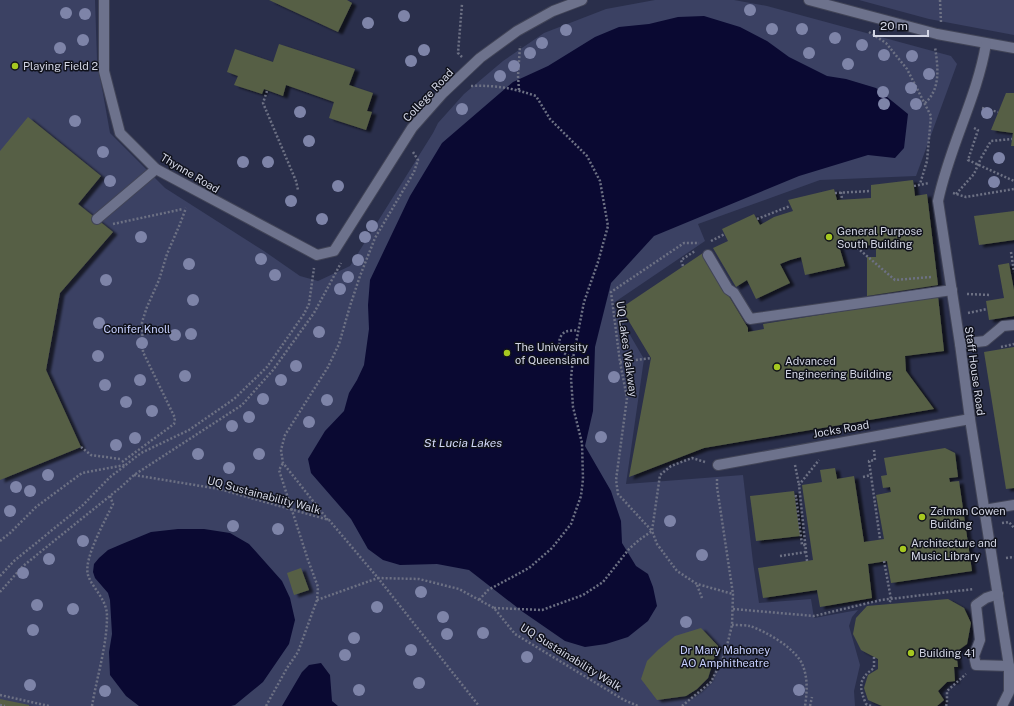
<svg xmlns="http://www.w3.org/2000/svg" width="1014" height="706" font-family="'Public Sans',sans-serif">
	<defs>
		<filter id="shadow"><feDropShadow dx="4.5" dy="2.5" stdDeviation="1" flood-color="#0009"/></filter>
	</defs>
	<rect width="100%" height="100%" fill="#24283e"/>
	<!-- built -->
	<rect fill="#2a2f4b" x="0" y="0" width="1014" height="706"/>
	<!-- green -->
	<g fill="#3b4163">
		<polygon points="0,0 95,0 97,60 110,133 165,188 264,251 300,276 318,281 350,266 433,133 438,123 464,94 503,61 544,33 606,9 655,0 734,0 767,6 951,56 957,64 916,176 820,180 698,224 705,241 612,304 644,359 626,484 743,475 753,562 759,603 811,599 814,618 858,610 852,617 849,626 860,665 854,691 855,706 0,706"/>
		<polygon points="859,0 1014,0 1014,35 929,19"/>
	</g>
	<!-- water -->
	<g fill="#0a0932">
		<polygon points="704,16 740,27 767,41 789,57 827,76 846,79 876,88 908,114 904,148 895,158 868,155 799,176 654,236 611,283 595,347 593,411 585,446 611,491 621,521 622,543 636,566 648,574 653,587 657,606 648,621 628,637 606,644 585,647 565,641 523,612 469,570 437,564 400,565 383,560 368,549 351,519 311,473 308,459 325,431 344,411 349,393 357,380 364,365 369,329 368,305 370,280 410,196 442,143 513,82 548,66 595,37 619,27 649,24 678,17"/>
		<polygon points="178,529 204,529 230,533 249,544 282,581 290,598 295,620 289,644 263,682 235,705 231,706 139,706 126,696 110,675 109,652 112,634 110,600 108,593 95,578 93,572 94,564 99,558 108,550 122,544 151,532"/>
		<polygon points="321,663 330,675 332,701 338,706 282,706 302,672 309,665"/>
	</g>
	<!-- building -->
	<g fill="#575f45" filter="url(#shadow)">
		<polygon points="269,0 347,0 352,3 338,32"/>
		<polygon points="279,44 355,69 349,85 373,93 367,111 372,112 366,130 329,118 334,102 286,85 283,96 264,89 262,94 234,85 238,76 227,72 235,49 273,62"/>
		<polygon points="1006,93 1014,93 1014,146 1011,146 1013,133 991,130"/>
		<polygon points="28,117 101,176 78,204 113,232 60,293 46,370 81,447 0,480 0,151"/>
		<polygon points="913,180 915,196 927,194 938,285 867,296 867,257 876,257 876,245 839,246 845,266 805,275 801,257 790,260 780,264 790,283 756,299 747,280 736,287 713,248 728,241 722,229 754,214 760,225 774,217 793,211 788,200 834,189 837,200 871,198 871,185"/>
		<polygon points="1014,211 1014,240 979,245 974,216"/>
		<polygon points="703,253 748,328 748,332 764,329 763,324 938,296 944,351 905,356 906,371 934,409 704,448 629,477 651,358 621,308"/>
		<polygon points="1009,263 1014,290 1014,316 989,320 986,301 1004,298 998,265"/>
		<polygon points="1014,347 1014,488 1006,489 984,352"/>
		<polygon points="945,448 955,453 958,477 949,478 950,482 959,481 972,571 891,583 887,561 868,564 872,598 820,607 817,590 763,598 758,568 813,560 802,485 822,482 820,470 835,468 837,479 854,476 864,542 884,539 876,495 891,492 890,487 883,488 881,476 887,475 884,458"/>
		<polygon points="794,491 800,536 756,541 750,496"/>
		<polygon points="301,568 309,590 294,595 287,573"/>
		<polygon points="948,599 964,608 971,623 967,644 956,652 958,667 954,667 955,681 947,682 938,691 944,700 937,706 882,706 868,700 864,688 868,675 878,669 878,659 861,650 853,634 856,618 867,606"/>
		<polygon points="701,628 718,646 708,678 697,689 686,696 657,700 641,679 647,661 658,650 675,636"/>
		<polygon points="0,699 29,705 29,706 0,706"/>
	</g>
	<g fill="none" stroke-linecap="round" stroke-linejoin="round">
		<!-- minor casing -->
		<g stroke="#414457" stroke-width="12">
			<g id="minor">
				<polyline points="104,0 104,71 120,133 156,169 317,255 334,251 412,128 443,93 480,58 517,31 553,11 582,0"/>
				<polyline points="809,0 937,34 1014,48"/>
				<path d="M986,44C977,98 949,147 938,201L960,344L970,419L1009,666V692L1002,706"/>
				<polyline points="97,219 156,169"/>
				<polyline points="708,255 728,289 734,293 750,319 952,290"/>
				<polyline points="960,344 985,341 1003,326 1014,325"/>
				<polyline points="718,465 970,419"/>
				<polyline points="984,510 1014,505"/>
				<polyline points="998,594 986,598 976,605 980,640 974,656 976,665 1009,666"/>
			</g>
		</g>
		<!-- path -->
		<g stroke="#6d7184" stroke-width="2.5" stroke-dasharray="2 2" stroke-linecap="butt">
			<polyline points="940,0 941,22"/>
			<polyline points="869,32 886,43 907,69 931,116 927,161 920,184"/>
			<polyline points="462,57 458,53 462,4"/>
			<path d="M471,86C495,85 513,88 536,96L550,119L587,156L600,181L608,226L598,262L584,302L573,358L571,378L573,407L582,443L583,479L581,496L571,524L552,548L529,568L488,590L479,600"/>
			<polyline points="519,90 518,76 520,46"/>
			<polyline points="267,91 263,103 296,181 298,190"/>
			<path d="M925,103C941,89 938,67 935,47"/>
			<polyline points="982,108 998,112"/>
			<polyline points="974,128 978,130 968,160 1014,181"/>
			<polyline points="981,158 991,141 1012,139"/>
			<polyline points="914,186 929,183"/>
			<polyline points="841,192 842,199"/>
			<polyline points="835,193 871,191"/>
			<polyline points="953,193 966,197 1014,189"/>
			<polyline points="757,219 790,206"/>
			<polyline points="113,224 183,209"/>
			<polyline points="711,241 725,234"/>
			<polyline points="854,245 895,280 931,277"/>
			<polyline points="1011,252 1014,272"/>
			<polyline points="683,266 681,260 695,251"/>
			<polyline points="967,294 990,295"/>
			<polyline points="968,313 987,309"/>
			<polyline points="1001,347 1014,344"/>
			<path d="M573,358C569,356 564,354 562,351C557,346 559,335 565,332C569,330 574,331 578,330"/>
			<polyline points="620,362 651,358"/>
			<polyline points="81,447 91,455 120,459"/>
			<polyline points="874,450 875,460 869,461 880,539"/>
			<polyline points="122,462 174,424 175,418 143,352 142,322 147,307 159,280 167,254 180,224 186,208"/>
			<polyline points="705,462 692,458 671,466 660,475 652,531 657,544 677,571 697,584 733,594"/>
			<polyline points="795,465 799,485"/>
			<polyline points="134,475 219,489 329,520 378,578 419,579 459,589 494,608 515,634 624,700 638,706"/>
			<polyline points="863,477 871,475"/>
			<polyline points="795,497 796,496 802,545 806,545"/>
			<polyline points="328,520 283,463 281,450 285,435 328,367 339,344 350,306 360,276 375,238 414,172 418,160 413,152"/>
			<polyline points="1002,523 1009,522 1014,528"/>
			<polyline points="0,541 10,533 36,507 82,473 125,465"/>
			<polyline points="780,556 806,552"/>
			<polyline points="1006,558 1014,557"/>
			<polyline points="807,561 799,485 819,460"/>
			<polyline points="884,561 891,599 889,604"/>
			<polyline points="0,576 14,561 83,505 109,478 141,453 189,430 234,399 267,367 304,314 309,304 314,268"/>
			<polyline points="697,585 702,598"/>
			<polyline points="0,592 23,566 121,487 134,475 242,405 273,370 314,313 341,263"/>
			<polyline points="317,600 378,578 479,706"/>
			<polyline points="494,608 542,610 583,595 603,582 629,549 639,540 652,531 618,494 616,480 627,398 620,362 611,292 684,243 699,243"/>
			<polyline points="733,609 814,616 881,600 974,589"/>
			<path d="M732,625C737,625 745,625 750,626C767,632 797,649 803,666C808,679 807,693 805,706"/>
			<polyline points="0,695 49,706"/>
			<polyline points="0,705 5,706"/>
			<path d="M92,706C97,676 107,646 107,616C107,599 92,588 88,575C83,559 106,519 113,504L110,496"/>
			<polyline points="266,706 287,668 298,652 317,600 318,587 308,560 279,470 283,463"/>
			<polyline points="682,706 711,682 725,654 732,625 733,594 717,487 717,479"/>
			<polyline points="810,706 812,697"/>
			<path d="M871,706L866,704C859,687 858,679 874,668V657"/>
			<polyline points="946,706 947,703 947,691 966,674"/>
		</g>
		<!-- minor -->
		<use href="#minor" stroke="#6d728c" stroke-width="10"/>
		<!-- path-bridge -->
		<polyline stroke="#6d7184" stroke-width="2.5" stroke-dasharray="2 2" stroke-linecap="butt" points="956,194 974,174 981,158"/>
	</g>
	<!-- trees -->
	<g fill="#7e84a8">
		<circle cx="750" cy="10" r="6"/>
		<circle cx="66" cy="13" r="6"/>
		<circle cx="85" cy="14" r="6"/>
		<circle cx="404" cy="16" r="6"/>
		<circle cx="368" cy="23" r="6"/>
		<circle cx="772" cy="29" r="6"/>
		<circle cx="802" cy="29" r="6"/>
		<circle cx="566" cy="30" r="6"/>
		<circle cx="835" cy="38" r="6"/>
		<circle cx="83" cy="40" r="6"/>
		<circle cx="542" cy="43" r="6"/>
		<circle cx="862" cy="45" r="6"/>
		<circle cx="60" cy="48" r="6"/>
		<circle cx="424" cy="50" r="6"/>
		<circle cx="530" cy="53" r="6"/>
		<circle cx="809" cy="53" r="6"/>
		<circle cx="884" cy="55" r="6"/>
		<circle cx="912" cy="56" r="6"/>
		<circle cx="411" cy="61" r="6"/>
		<circle cx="848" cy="64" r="6"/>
		<circle cx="514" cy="66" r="6"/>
		<circle cx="929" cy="74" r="6"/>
		<circle cx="500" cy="76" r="6"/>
		<circle cx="911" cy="88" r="6"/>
		<circle cx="883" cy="92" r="6"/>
		<circle cx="884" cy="104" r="6"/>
		<circle cx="916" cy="104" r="6"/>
		<circle cx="462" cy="109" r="6"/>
		<circle cx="300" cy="112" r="6"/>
		<circle cx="987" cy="113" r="6"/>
		<circle cx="75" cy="121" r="6"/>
		<circle cx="309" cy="141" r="6"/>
		<circle cx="103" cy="152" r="6"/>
		<circle cx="999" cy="158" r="6"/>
		<circle cx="243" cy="162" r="6"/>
		<circle cx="268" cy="162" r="6"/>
		<circle cx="110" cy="181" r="6"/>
		<circle cx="994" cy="182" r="6"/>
		<circle cx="338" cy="186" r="6"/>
		<circle cx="291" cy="201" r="6"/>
		<circle cx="322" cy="219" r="6"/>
		<circle cx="372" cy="226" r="6"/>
		<circle cx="141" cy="237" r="6"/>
		<circle cx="365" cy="237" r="6"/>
		<circle cx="261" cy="259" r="6"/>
		<circle cx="358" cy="260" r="6"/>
		<circle cx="189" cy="264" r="6"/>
		<circle cx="275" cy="275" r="6"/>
		<circle cx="348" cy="277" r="6"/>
		<circle cx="106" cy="280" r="6"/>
		<circle cx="340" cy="289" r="6"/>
		<circle cx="193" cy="300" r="6"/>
		<circle cx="99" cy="323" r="6"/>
		<circle cx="319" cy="332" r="6"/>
		<circle cx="191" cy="334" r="6"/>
		<circle cx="175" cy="335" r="6"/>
		<circle cx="142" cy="343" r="6"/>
		<circle cx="98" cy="356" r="6"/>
		<circle cx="296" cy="366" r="6"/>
		<circle cx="185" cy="376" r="6"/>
		<circle cx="614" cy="377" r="6"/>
		<circle cx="140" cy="380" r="6"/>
		<circle cx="281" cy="380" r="6"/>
		<circle cx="105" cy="385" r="6"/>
		<circle cx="263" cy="399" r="6"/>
		<circle cx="327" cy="400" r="6"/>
		<circle cx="126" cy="402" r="6"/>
		<circle cx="152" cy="411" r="6"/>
		<circle cx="249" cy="417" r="6"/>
		<circle cx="309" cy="422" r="6"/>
		<circle cx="232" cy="426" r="6"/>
		<circle cx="601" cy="437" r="6"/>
		<circle cx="135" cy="438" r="6"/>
		<circle cx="116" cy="445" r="6"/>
		<circle cx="198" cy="454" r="6"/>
		<circle cx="259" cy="454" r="6"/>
		<circle cx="229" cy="468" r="6"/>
		<circle cx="48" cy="475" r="6"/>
		<circle cx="16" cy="487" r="6"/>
		<circle cx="30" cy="491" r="6"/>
		<circle cx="10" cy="511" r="6"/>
		<circle cx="670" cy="521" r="6"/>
		<circle cx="233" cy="526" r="6"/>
		<circle cx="278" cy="529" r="6"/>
		<circle cx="83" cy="541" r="6"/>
		<circle cx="702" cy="555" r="6"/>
		<circle cx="49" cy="559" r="6"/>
		<circle cx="23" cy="573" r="6"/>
		<circle cx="421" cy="592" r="6"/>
		<circle cx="37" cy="605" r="6"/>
		<circle cx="377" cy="607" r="6"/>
		<circle cx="73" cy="609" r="6"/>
		<circle cx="443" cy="617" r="6"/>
		<circle cx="686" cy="622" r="6"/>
		<circle cx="33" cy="630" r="6"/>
		<circle cx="483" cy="633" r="6"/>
		<circle cx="447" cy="634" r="6"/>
		<circle cx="354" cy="638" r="6"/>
		<circle cx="411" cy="650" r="6"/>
		<circle cx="345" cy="655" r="6"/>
		<circle cx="527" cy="657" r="6"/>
		<circle cx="419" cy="683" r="6"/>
		<circle cx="30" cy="685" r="6"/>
		<circle cx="359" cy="690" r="6"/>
		<circle cx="799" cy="690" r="6"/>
		<circle cx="105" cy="691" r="6"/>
	</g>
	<!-- markers -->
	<g fill="#a6c820" stroke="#10121c" stroke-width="1.5">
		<circle cx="15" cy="66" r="4"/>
		<circle cx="829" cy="237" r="4"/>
		<circle cx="507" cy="353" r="4"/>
		<circle cx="777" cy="367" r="4"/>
		<circle cx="922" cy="517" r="4"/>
		<circle cx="903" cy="549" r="4"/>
		<circle cx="911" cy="653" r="4"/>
	</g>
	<g text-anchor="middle" stroke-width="3" stroke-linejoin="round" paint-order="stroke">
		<!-- poi labels -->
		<g font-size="11" fill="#d3d6e5" stroke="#10121c" text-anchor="start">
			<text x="23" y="70">Playing Field 2</text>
			<text x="837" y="235">General Purpose<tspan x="837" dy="13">South Building</tspan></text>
			<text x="515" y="351">The University<tspan x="515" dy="13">of Queensland</tspan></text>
			<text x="785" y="365">Advanced<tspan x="785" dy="13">Engineering Building</tspan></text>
			<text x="930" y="515">Zelman Cowen<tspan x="930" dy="13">Building</tspan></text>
			<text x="911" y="547">Architecture and<tspan x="911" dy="13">Music Library</tspan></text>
			<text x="919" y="657">Building 41</text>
		</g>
		<!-- street labels -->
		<g font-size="11" fill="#d3d6e5" stroke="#10121c">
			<text transform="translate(428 95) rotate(-47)" y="4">College Road</text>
			<text transform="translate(190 173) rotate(31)" y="4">Thynne Road</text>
			<text transform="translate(627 349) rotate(82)" y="4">UQ Lakes Walkway</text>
			<text transform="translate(975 371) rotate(82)" y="4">Staff House Road</text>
			<text transform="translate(841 429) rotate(-10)" y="4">Jocks Road</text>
			<text transform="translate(264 495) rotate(15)" y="4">UQ Sustainability Walk</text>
			<text transform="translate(571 657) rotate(32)" y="4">UQ Sustainability Walk</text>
		</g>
		<!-- park labels -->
		<g font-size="11" fill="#c7d0ff" stroke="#10121c">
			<text x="137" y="333">Conifer Knoll</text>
			<text x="725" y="654">Dr Mary Mahoney<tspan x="725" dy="13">AO Amphitheatre</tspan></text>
		</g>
		<!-- water labels -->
		<g font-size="12" font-style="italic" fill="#d2d8f8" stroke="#10121c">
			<text x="463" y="447">St Lucia Lakes</text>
		</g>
	</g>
	<!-- scale -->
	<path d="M874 30v6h54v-6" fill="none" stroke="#d3d6e5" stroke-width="2"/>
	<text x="880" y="30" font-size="12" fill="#d3d6e5" stroke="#10121c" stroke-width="3" paint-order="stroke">20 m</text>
</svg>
